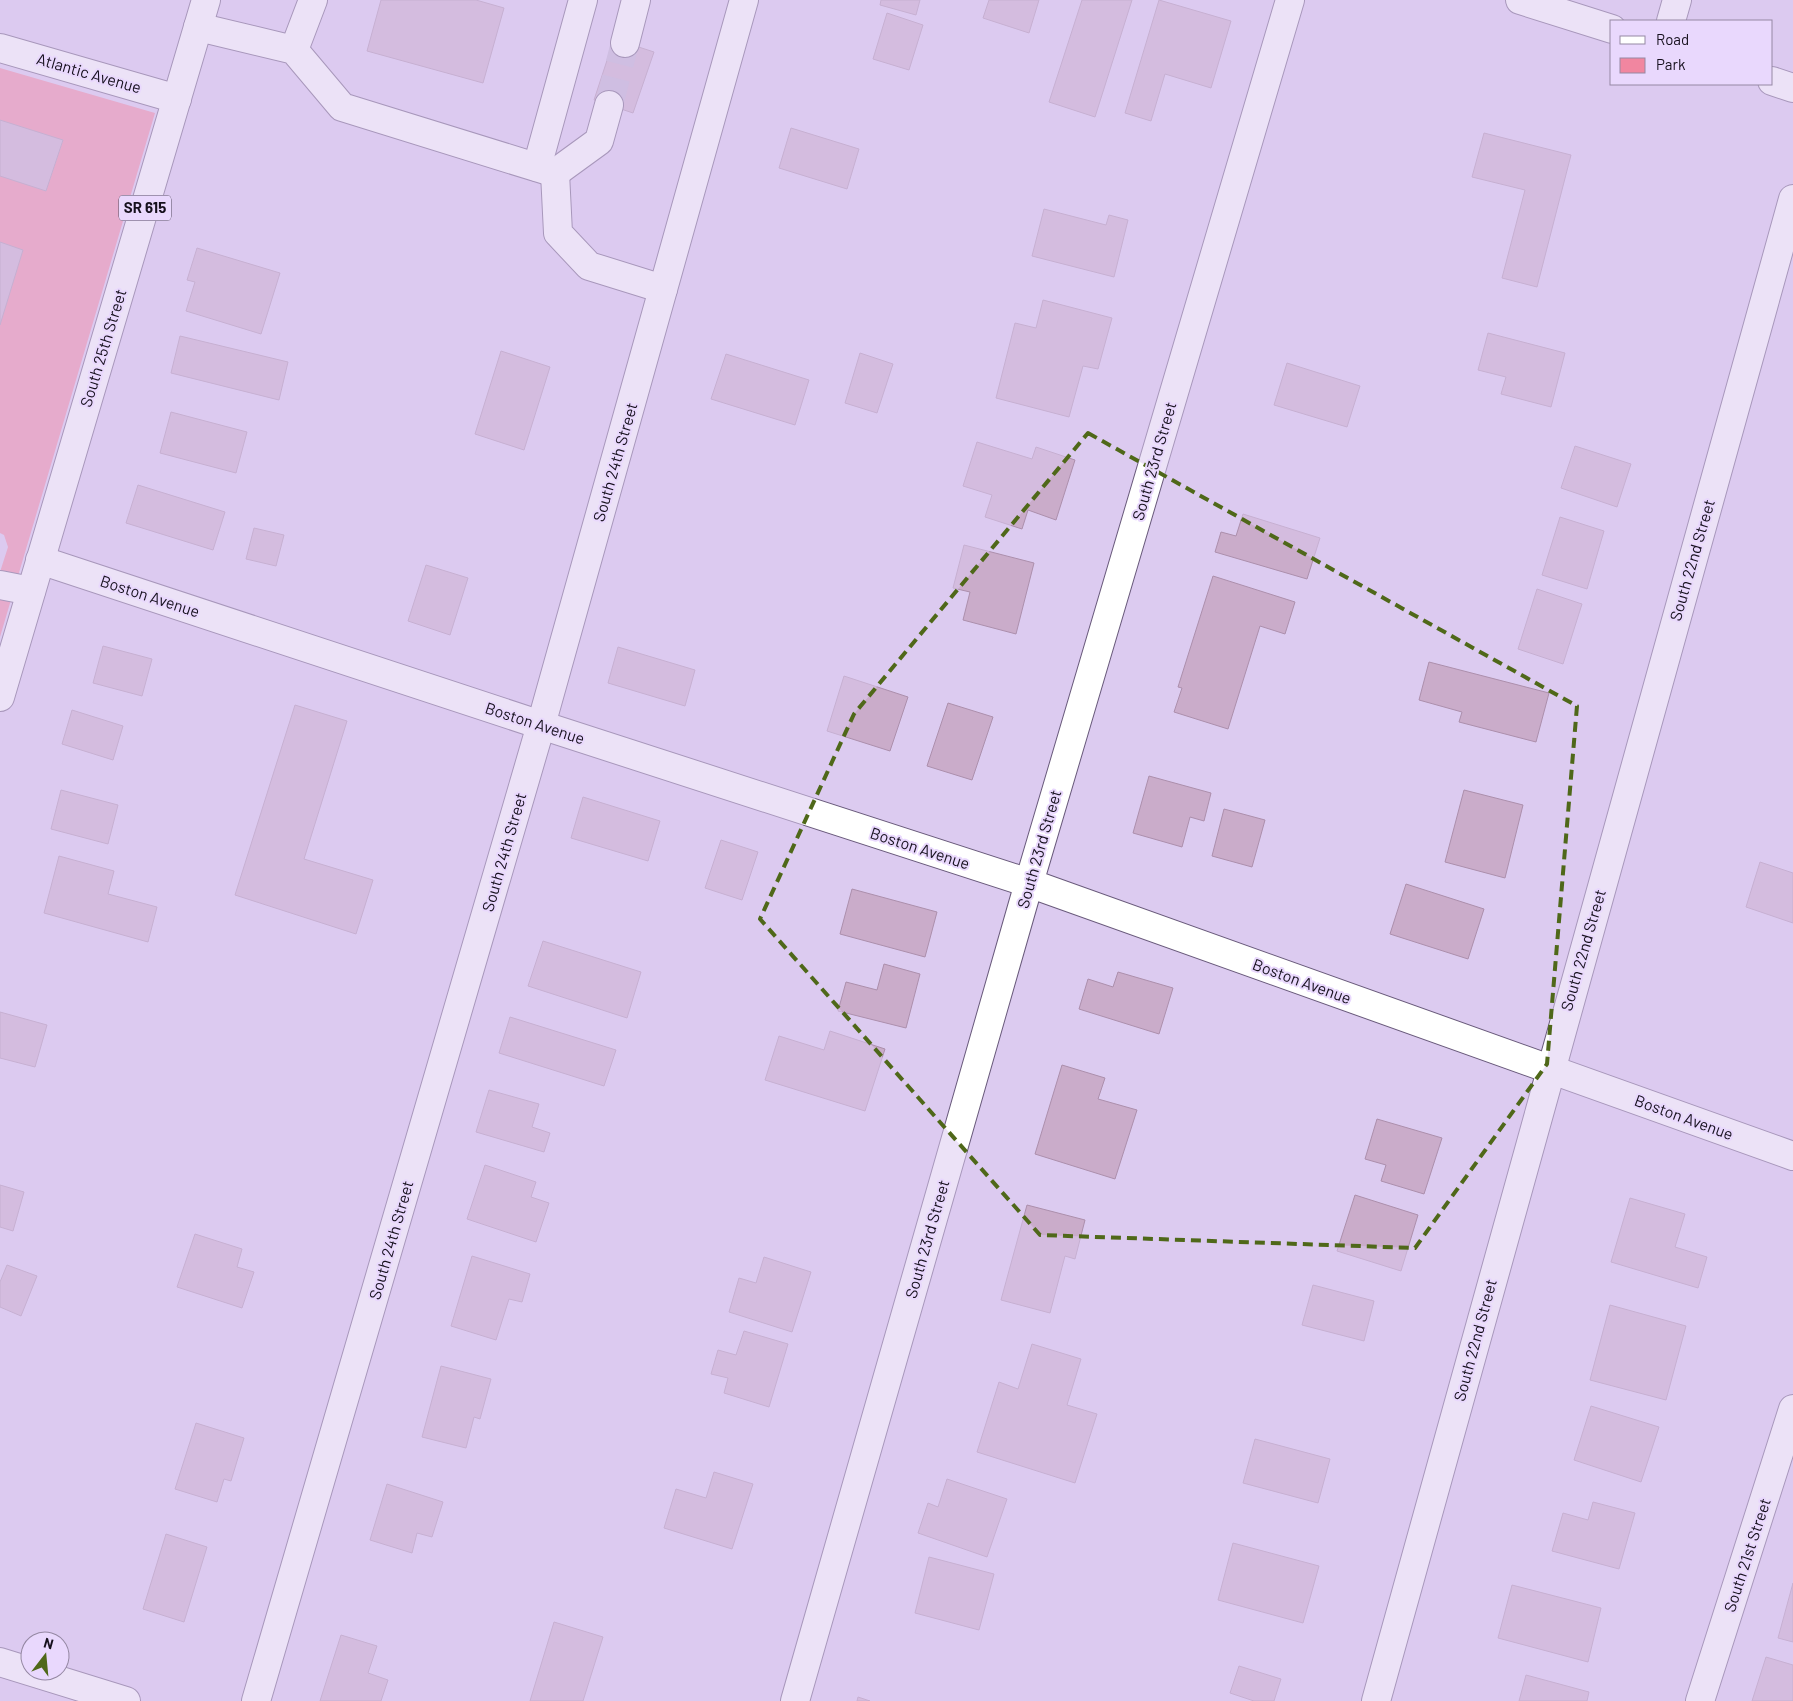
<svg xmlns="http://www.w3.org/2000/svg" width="1793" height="1701" font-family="Barlow,sans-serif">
	<rect width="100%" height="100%" fill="#dccbf0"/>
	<!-- green -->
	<polygon fill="#f186a0" points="0,68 155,113 0,637 0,572 8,547 4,535 0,533"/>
	<!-- building -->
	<g fill="#caacca" stroke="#ac8fac">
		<polygon points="381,0 476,0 504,8 483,83 367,51"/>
		<polygon points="881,0 920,0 916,15 880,5"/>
		<polygon points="989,0 1039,0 1029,33 983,18"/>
		<polygon points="1082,0 1132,0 1095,117 1049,102"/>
		<polygon points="1159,0 1231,21 1211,88 1165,74 1151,121 1125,113"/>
		<polygon points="887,13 923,25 909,70 873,59"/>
		<polygon points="614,39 654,52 633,113 594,100"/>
		<polygon points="0,120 63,140 46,191 0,176"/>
		<polygon points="791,128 859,149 847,189 779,168"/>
		<polygon points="1484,133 1571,155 1537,287 1502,278 1525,190 1472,177"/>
		<polygon points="1044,209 1106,225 1109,215 1128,220 1114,277 1032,256"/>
		<polygon points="0,242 23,250 0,325"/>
		<polygon points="197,248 280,273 261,334 186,311 195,282 187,280"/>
		<polygon points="1043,300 1112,318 1098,369 1083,366 1069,417 996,398 1015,323 1036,328"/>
		<polygon points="1488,333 1565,353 1551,407 1501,394 1506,377 1478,370"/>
		<polygon points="180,336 288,362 279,400 171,373"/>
		<polygon points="501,351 550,367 524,450 475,434"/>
		<polygon points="860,353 893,364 877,413 845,403"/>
		<polygon points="726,354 809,380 795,425 711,399"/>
		<polygon points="1287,363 1360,386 1347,427 1274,405"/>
		<polygon points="171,412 247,432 236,473 160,453"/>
		<polygon points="977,442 1032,459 1036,447 1075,460 1056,520 1028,510 1022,529 985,517 992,495 963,486"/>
		<polygon points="1575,446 1631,464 1617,507 1561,488"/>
		<polygon points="138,485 225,512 213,550 126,523"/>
		<polygon points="1243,514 1320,538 1307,579 1215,552 1221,532 1236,536"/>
		<polygon points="1560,517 1604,531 1587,589 1542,575"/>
		<polygon points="254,528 284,535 276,566 246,559"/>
		<polygon points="964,545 1034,563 1016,634 963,620 970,592 953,588"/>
		<polygon points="426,565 468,578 450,635 408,621"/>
		<polygon points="1213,576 1295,602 1285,634 1260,626 1228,729 1174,712 1182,688 1178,687"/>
		<polygon points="1537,589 1582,604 1563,664 1518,649"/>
		<polygon points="103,646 152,659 142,696 93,683"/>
		<polygon points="618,647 695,670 685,706 608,683"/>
		<polygon points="1429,662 1549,693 1536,742 1459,722 1462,712 1419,700"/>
		<polygon points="844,676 908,697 890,751 827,731"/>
		<polygon points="948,703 993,717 972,780 927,766"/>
		<polygon points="295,705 347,721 304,859 373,880 356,934 235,895"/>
		<polygon points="72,710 123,726 113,760 62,744"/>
		<polygon points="1149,776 1211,793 1204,821 1190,817 1182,847 1133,833"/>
		<polygon points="61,790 118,805 108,844 51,829"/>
		<polygon points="1464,790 1523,805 1505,878 1445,862"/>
		<polygon points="583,797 660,821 648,861 571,838"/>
		<polygon points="1224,809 1265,820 1252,867 1212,856"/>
		<polygon points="721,840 758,852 742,900 705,888"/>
		<polygon points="59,856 114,871 108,894 157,907 148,942 44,913"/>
		<polygon points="1760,862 1793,873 1793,923 1746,907"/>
		<polygon points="1406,884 1484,909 1468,959 1390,934"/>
		<polygon points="852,889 937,912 925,957 840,934"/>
		<polygon points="543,941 641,972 627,1018 528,986"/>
		<polygon points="884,964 920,974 906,1028 838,1011 846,982 877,990"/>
		<polygon points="1118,972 1173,988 1159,1034 1079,1009 1088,979 1113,987"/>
		<polygon points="0,1012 47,1025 35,1067 0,1058"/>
		<polygon points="510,1017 616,1050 604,1086 499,1053"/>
		<polygon points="830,1031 885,1049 865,1111 765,1080 779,1036 824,1050"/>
		<polygon points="1062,1065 1105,1078 1098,1099 1137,1110 1115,1179 1035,1154"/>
		<polygon points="489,1090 539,1104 532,1127 550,1133 544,1152 476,1132"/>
		<polygon points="1377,1119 1442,1138 1424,1194 1381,1181 1386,1165 1365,1159"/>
		<polygon points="485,1165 536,1182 531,1197 549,1203 536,1242 467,1219"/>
		<polygon points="0,1185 24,1192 13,1231 0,1227"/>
		<polygon points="1355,1195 1418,1215 1401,1271 1337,1251"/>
		<polygon points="1630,1198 1685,1214 1675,1247 1707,1257 1698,1288 1611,1262"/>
		<polygon points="1027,1205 1085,1220 1075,1259 1065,1256 1050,1313 1001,1300"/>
		<polygon points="195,1234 242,1249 237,1267 254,1272 242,1308 177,1287"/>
		<polygon points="472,1256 530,1274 522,1302 509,1299 496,1340 451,1326"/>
		<polygon points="764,1257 811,1272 792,1332 729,1312 739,1278 756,1283"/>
		<polygon points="7,1265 37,1276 21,1316 0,1307 0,1282"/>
		<polygon points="1313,1285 1374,1301 1364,1341 1302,1325"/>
		<polygon points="1610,1305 1686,1326 1666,1400 1590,1380"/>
		<polygon points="744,1331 788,1344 769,1407 724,1393 728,1378 711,1374 718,1350 736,1355"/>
		<polygon points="1032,1344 1081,1359 1067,1405 1097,1414 1075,1483 977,1452 999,1382 1018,1389"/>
		<polygon points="441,1366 491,1379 480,1419 474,1417 466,1448 422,1437"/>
		<polygon points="1591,1406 1659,1427 1641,1482 1574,1460"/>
		<polygon points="196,1423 244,1438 231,1481 224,1479 217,1502 175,1489"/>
		<polygon points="1255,1439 1330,1459 1318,1503 1243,1483"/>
		<polygon points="714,1472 753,1484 732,1549 664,1528 676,1489 706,1498"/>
		<polygon points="947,1479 1007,1499 987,1557 918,1533 928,1503 938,1507"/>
		<polygon points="387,1484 443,1502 432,1537 417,1533 412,1553 370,1540"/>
		<polygon points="1593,1502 1635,1513 1619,1569 1552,1551 1563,1513 1588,1520"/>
		<polygon points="166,1534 207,1547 184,1622 143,1609"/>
		<polygon points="1233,1543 1319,1566 1303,1623 1218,1600"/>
		<polygon points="929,1557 994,1574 979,1630 915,1613"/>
		<polygon points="1793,1583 1793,1642 1778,1638"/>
		<polygon points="1512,1585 1601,1608 1588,1662 1498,1638"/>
		<polygon points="554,1622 603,1637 583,1701 530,1701"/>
		<polygon points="341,1635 377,1646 368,1673 388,1680 381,1701 320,1701"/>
		<polygon points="1766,1657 1793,1665 1793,1701 1752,1701"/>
		<polygon points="1239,1666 1281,1679 1274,1701 1254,1701 1230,1693"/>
		<polygon points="1526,1675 1589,1692 1587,1701 1519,1701"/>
		<polygon points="858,1697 870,1701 857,1701"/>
	</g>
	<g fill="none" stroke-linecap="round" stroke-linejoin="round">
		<!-- minor-tunnel -->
		<polyline stroke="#beafd0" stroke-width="28" stroke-dasharray="28 14" stroke-linecap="butt" points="609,105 625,43"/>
		<!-- minor casing -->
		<g stroke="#695a7b" stroke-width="30">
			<g id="minor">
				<polyline points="1671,21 1677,0"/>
				<polyline points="198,27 294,50 342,107 555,173"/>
				<polyline points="625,43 636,0"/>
				<polyline points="0,48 177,99"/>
				<polyline points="294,50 313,0"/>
				<polyline points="537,167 583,0"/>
				<polyline points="555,173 558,233 589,266 663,289"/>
				<polyline points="555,173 599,141 609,105"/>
				<polyline points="40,560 541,725 1029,883 1793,1156"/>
				<polyline points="0,585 31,591"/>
				<polyline points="0,1662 126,1701"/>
				<polyline points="256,1701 541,725 744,0"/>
				<polyline points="795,1701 1029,883 1290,0"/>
				<polyline points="1376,1701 1793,199"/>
				<polyline points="1700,1701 1793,1409"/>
			</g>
		</g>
		<!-- major casing -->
		<g stroke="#695a7b" stroke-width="30">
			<g id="major">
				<polyline points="1520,0 1612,29"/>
				<polyline points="1772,81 1793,88"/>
				<polyline points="0,697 206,0"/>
			</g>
		</g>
		<!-- minor -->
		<use href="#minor" stroke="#fff" stroke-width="28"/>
		<!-- major -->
		<use href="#major" stroke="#fff" stroke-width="28"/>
	</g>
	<!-- marked area -->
	<path d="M0 0H1793V1701H0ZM1088,433L1577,706L1547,1064L1415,1248L1040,1235L760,919L854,714Z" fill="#dccbf0" fill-opacity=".55" fill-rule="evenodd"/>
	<path fill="none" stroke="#4f6819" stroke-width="4" stroke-dasharray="10 6" stroke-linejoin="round" d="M1088,433L1577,706L1547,1064L1415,1248L1040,1235L760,919L854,714Z"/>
	<g text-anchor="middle" stroke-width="4" stroke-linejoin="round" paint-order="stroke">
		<!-- shield labels -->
		<rect fill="#e9d8fd" stroke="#554c60" stroke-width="1" x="119" y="195.5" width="52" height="25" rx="4"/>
		<g font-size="15" font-weight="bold" fill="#16101d">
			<text x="145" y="213">SR 615</text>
		</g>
		<!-- street labels -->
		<g font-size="16" fill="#16101d" stroke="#e9d8fd">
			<text transform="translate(89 73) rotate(16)" y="6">Atlantic Avenue</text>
			<text transform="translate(103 348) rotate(-73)" y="6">South 25th Street</text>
			<text transform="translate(1154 461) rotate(-74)" y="6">South 23rd Street</text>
			<text transform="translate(615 462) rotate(-74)" y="6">South 24th Street</text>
			<text transform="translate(1692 560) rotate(-74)" y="6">South 22nd Street</text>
			<text transform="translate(150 596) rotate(18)" y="6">Boston Avenue</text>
			<text transform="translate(535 723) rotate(18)" y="6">Boston Avenue</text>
			<text transform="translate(920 848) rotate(18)" y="6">Boston Avenue</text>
			<text transform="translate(1039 849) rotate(-74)" y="6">South 23rd Street</text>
			<text transform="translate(504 852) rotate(-74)" y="6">South 24th Street</text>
			<text transform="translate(1583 950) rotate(-74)" y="6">South 22nd Street</text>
			<text transform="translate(1302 981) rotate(20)" y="6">Boston Avenue</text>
			<text transform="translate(1684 1117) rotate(20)" y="6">Boston Avenue</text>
			<text transform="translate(927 1239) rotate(-74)" y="6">South 23rd Street</text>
			<text transform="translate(391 1240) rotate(-74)" y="6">South 24th Street</text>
			<text transform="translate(1475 1340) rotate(-75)" y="6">South 22nd Street</text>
			<text transform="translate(1747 1555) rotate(-72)" y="6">South 21st Street</text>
		</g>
	</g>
	<!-- legend -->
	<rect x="1610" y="20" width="162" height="65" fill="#e9d8fd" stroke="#9588a3"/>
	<rect x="1620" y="36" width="25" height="8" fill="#ffffff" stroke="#9588a3"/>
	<text x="1656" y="45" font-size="15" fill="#16101d">Road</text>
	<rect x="1620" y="58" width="25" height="15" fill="#f186a0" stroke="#9588a3"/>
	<text x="1656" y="70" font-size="15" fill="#16101d">Park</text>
	<!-- north arrow -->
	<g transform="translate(45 1656) rotate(16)"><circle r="24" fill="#e9d8fd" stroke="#9588a3"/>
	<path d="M0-4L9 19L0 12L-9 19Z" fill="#4f6819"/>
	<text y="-8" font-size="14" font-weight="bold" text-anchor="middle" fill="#16101d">N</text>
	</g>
</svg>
